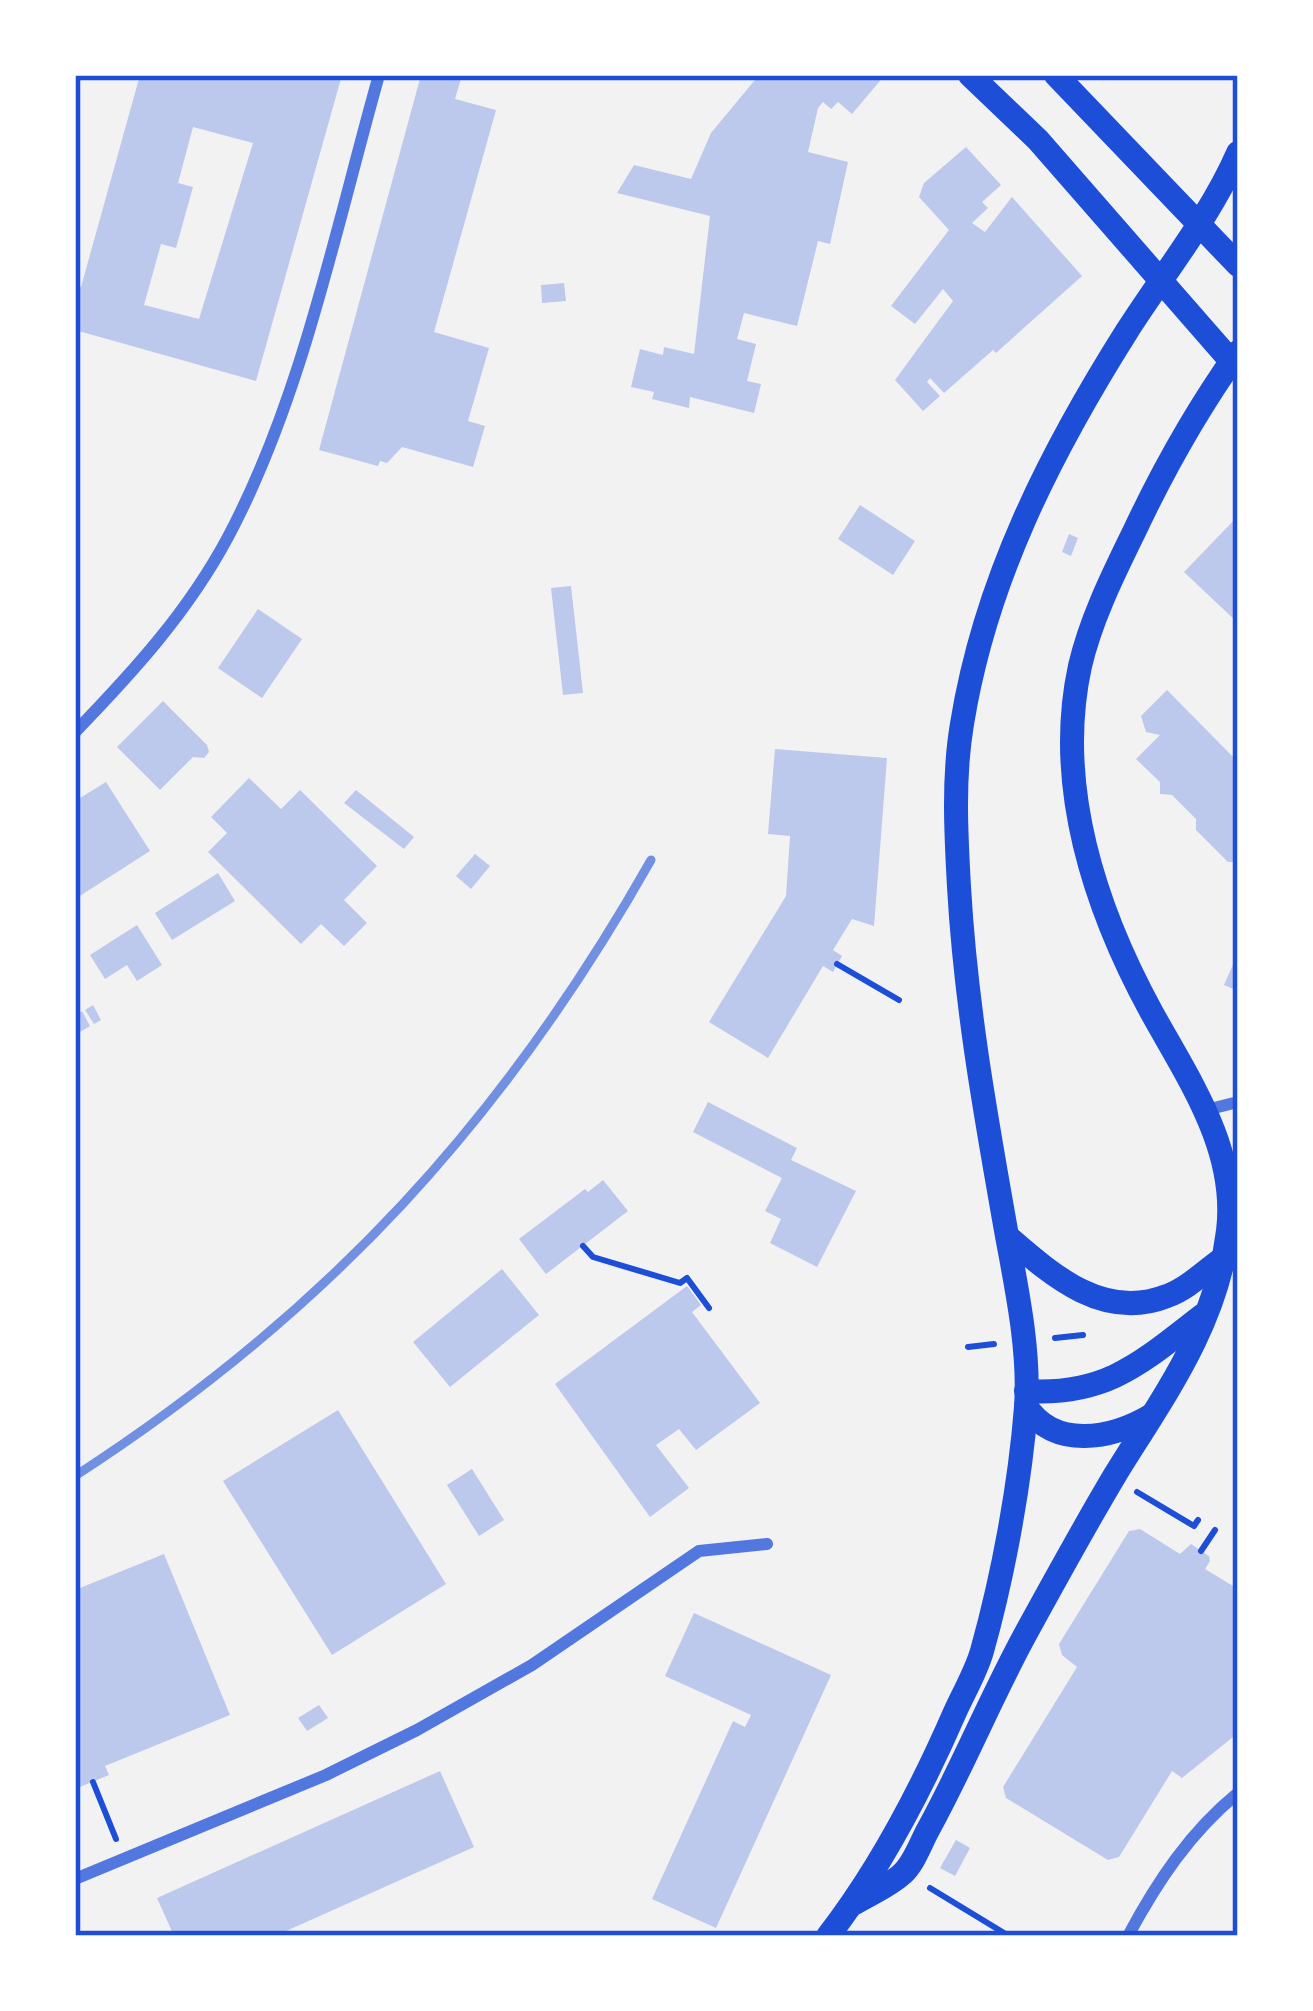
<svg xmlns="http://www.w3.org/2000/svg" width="1313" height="2011" font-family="'Work Sans',sans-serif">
	<rect width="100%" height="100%" fill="#f2f2f2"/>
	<!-- building -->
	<g fill="#bdc9ec" fill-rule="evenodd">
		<path d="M140,75H342L256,381L75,330V285L81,287ZM193,127L253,143L199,319L144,305L161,244L176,248L193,187L178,183Z"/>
		<polygon points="421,75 462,75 455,99 496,110 434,332 489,348 468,421 485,426 473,467 402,447 387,463 380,461 378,466 319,450"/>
		<polygon points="759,75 885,75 852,114 838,102 831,109 823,102 818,108 808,152 848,162 830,244 818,241 797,326 744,313 737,339 756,344 747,381 761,384 754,413 690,397 689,408 652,399 654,392 631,387 640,349 663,355 664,347 694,354 710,216 617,193 634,165 691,179 711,133"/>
		<polygon points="966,147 1001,185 982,202 988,208 972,223 985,232 1012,197 1082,276 996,353 993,350 944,393 930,378 927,382 940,396 923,411 895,380 953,301 943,289 915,324 891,306 949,230 919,197 924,183"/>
		<polygon points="564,283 566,301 542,303 541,285"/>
		<polygon points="860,505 915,541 893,575 838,539"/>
		<polygon points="1238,516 1238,623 1184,572"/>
		<polygon points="1069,534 1078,538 1071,556 1062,552"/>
		<polygon points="571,586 583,693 563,695 551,588"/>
		<polygon points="258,609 302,639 262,698 218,668"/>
		<polygon points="1167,690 1238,762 1238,862 1228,862 1196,830 1196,819 1172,795 1160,794 1160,782 1136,759 1160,735 1146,732 1141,716"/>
		<polygon points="163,701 207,745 209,752 204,758 193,757 160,790 117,747"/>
		<polygon points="775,749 887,758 874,926 852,919 833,950 842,956 833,972 823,966 768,1058 709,1022 786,896 790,836 768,834"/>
		<polygon points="249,778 281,809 300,790 377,866 344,900 367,923 344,946 321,924 301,944 208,852 227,833 211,817"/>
		<polygon points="106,782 150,851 75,899 75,790 80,798"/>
		<polygon points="356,790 414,837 404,849 344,803"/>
		<polygon points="475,854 490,866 471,889 456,876"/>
		<polygon points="218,873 235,901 172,940 155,913"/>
		<polygon points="137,925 162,965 137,981 127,965 105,979 90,955"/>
		<polygon points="1238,953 1238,991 1224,985"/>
		<polygon points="93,1005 101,1020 94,1024 85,1010"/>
		<polygon points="82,1011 90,1026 75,1035 75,1015"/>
		<polygon points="708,1102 797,1148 791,1160 856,1191 817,1267 770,1243 781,1219 765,1211 782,1178 693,1132"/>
		<polygon points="603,1180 628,1211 546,1274 519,1239 585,1189 588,1192"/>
		<polygon points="502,1269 539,1315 450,1387 413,1342"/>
		<polygon points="687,1286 701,1305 692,1312 760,1403 696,1450 679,1429 656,1445 689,1488 650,1517 555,1384"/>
		<polygon points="338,1410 446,1584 332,1655 223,1481"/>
		<polygon points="472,1469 504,1520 479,1536 447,1485"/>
		<polygon points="1140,1529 1180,1554 1191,1544 1209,1556 1210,1561 1205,1569 1238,1589 1238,1733 1182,1778 1172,1771 1119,1857 1108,1860 1006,1798 1003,1787 1077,1667 1062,1655 1059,1644 1129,1531"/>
		<polygon points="164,1554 230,1715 105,1766 109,1775 75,1789 75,1590"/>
		<polygon points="694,1613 831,1675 716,1928 652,1899 733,1721 745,1727 751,1715 665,1676"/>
		<polygon points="319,1705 328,1718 307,1731 298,1718"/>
		<polygon points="440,1771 474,1847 275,1936 174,1936 157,1898"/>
		<polygon points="956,1840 970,1848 955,1876 940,1868"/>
	</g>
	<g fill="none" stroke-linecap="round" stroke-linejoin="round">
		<!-- path -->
		<g stroke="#1d4ed8" stroke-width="6">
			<polyline points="837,964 899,1000"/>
			<polyline points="583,1246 593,1257 680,1283 687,1278 709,1308"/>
			<polyline points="1055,1338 1083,1335"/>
			<polyline points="968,1347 994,1344"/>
			<polyline points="1137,1492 1194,1526 1198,1520"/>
			<polyline points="1201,1551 1215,1530"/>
			<polyline points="93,1782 116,1839"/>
			<polyline points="930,1888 1009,1936"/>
		</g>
		<!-- minor -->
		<g stroke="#5277de" stroke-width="12">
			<path d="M75,732C133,672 188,612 228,537C302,398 336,227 379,75"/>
			<polyline points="1206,1110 1238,1102"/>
			<polyline points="75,1879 326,1775 417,1730 532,1665 699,1551 767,1544"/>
			<path d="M1128,1936C1157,1882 1190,1832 1238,1793"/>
		</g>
		<!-- secondary -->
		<g stroke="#1d4ed8" stroke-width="24">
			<polyline points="970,75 1038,140 1238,369"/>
			<polyline points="1056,75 1238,265"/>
			<path d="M1008,1237C1053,1276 1104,1321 1167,1296C1187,1289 1205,1271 1222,1259"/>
			<path d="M1026,1391C1107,1396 1142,1362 1203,1315"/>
			<path d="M1026,1406C1054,1450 1112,1439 1152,1415"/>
			<path d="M855,1903C870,1894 889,1886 902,1874C914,1864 921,1842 929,1828C964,1764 991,1697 1026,1633C1055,1580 1084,1527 1115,1475C1163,1397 1217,1325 1228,1231C1238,1150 1189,1080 1152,1013C1095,909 1054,785 1080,666C1091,619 1113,575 1134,532C1165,466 1196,411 1238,352"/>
			<path d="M828,1936C880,1869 921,1790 955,1712C964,1692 976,1672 982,1651C1003,1576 1020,1485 1026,1407C1030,1352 1017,1290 1007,1236C986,1117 966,1008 959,887C956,833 953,777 962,724C985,581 1050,453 1127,331C1164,273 1210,217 1238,153"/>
		</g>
		<!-- rail -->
		<path stroke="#7290e2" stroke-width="9" d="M75,1476C327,1313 504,1120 651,860"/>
	</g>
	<!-- border -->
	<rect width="1313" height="2011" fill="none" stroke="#ffffff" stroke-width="156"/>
	<rect x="78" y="78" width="1157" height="1855" fill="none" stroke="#1d4ed8" stroke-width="4.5"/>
</svg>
